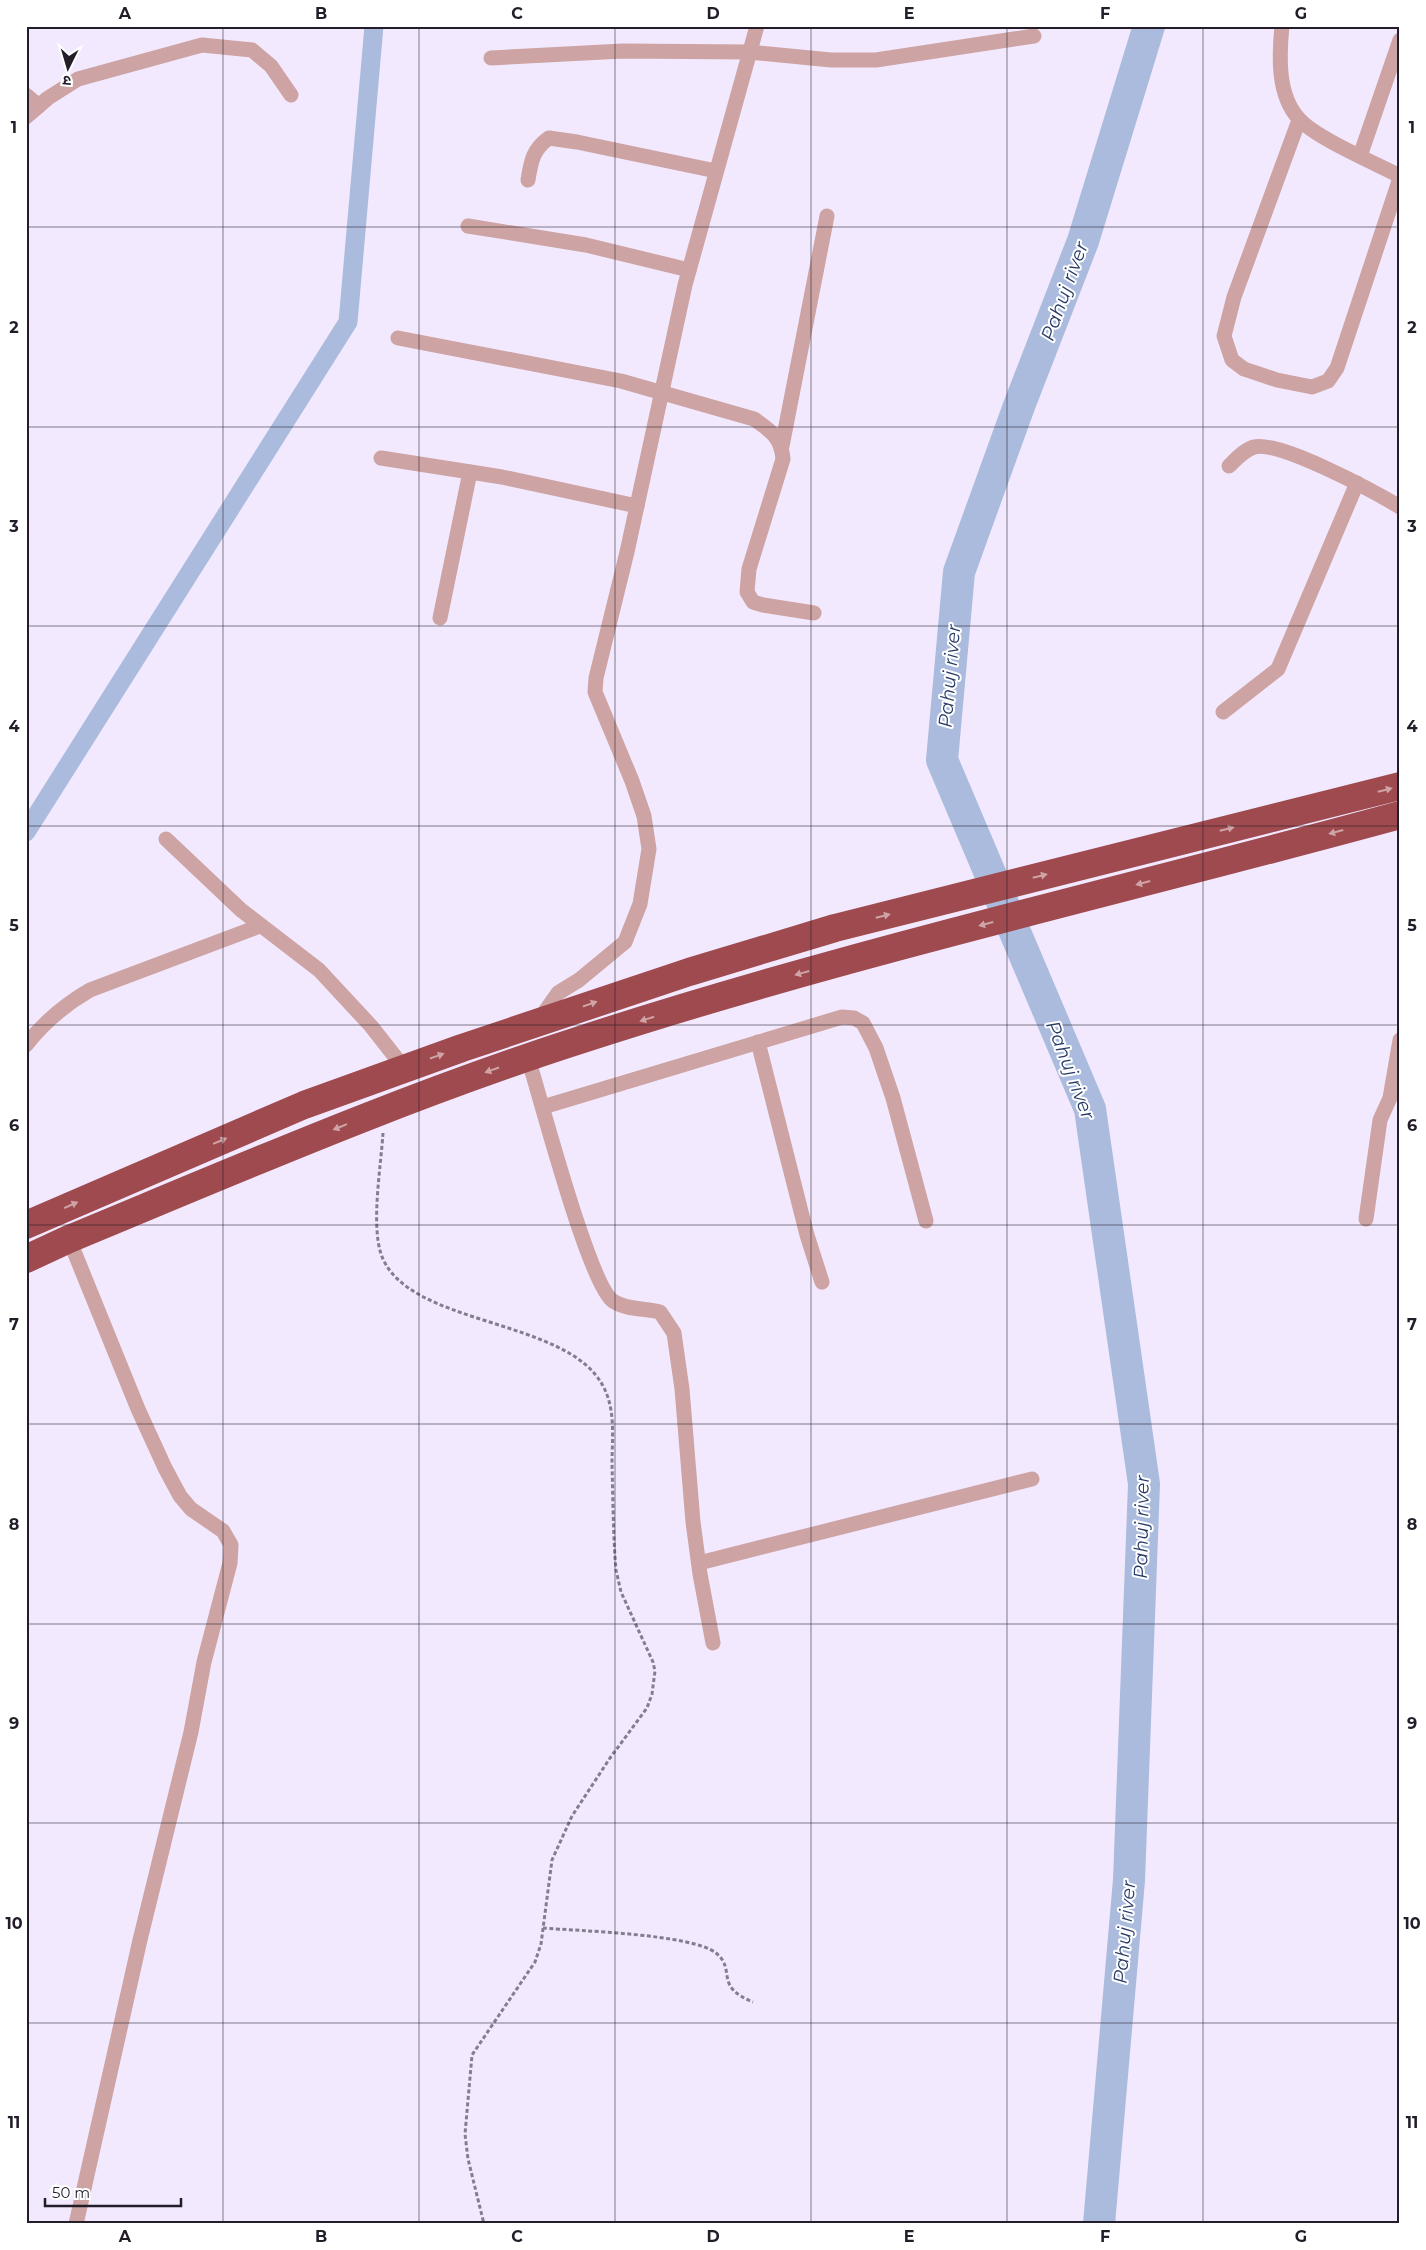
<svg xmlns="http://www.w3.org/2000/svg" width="1426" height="2250" font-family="Montserrat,'Noto Sans Devanagari',sans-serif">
	<rect width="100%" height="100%" fill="#f2e9fe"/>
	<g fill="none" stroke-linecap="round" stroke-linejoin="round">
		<!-- canal -->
		<polyline stroke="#abbbdd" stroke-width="19" points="26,832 348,322 374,26"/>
		<!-- river -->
		<polyline stroke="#abbbdd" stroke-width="32" points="1099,2224 1129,1880 1144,1484 1090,1109 942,760 959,572 1019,406 1083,241 1149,26"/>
		<!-- path -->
		<g stroke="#847d8d" stroke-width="3" stroke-dasharray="4 2.5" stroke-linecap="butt">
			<path d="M383,1133C381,1166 371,1223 381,1254C406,1327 567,1317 603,1386C616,1410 612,1438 612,1464C613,1499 613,1535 616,1570L621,1592L653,1662L655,1671L652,1694L647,1708L610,1758L572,1816L552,1860L541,1944L535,1962L472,2055L465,2134L468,2159L484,2224"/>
			<path d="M543,1928C579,1931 692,1934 716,1953C737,1970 713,1986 753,2002"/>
		</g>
		<!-- street -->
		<g stroke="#cda3a3" stroke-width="15">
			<path d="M1282,26C1279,56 1277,95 1299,119C1316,138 1375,163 1400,176"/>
			<polyline points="491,58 623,51 749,52 831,60 876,60 1034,36"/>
			<polyline points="26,95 39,106"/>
			<polyline points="26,117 48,98 78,79 202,45 252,50 271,66 291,95"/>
			<polyline points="1299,120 1234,297 1224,336 1232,360 1244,369 1277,380 1312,387 1328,381 1337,368 1400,178"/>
			<polyline points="1360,156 1400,40"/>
			<path d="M528,180C531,161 533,149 549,138L577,142L716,171"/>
			<polyline points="468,226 586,245 689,270"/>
			<path d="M398,338L621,381L754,419C771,431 781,437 783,459L749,569L747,592L753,602L763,605L814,613"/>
			<polyline points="782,446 827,216"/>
			<polyline points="381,458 502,477 637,506"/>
			<path d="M1229,466C1236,459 1244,450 1254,447C1279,440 1375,492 1400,507"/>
			<polyline points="440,618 470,472"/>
			<polyline points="1223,712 1278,669 1357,483"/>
			<polyline points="166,839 241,910 319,970 371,1026 404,1068"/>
			<polyline points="539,1020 558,993 579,980 625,942 640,904 649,849 644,816 632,781 595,692 596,678 627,552 685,285 757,26"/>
			<polyline points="758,1042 807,1235 822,1282"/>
			<path d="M26,1045C45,1021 64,1005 90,990L260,926"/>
			<path d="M528,1058C540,1096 589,1285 613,1301C626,1310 645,1308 660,1312L674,1333L682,1389L693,1522L700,1574L713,1643"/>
			<polyline points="543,1107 842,1017 854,1018 863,1023 876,1048 893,1098 926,1221"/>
			<polyline points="1366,1219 1380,1120 1390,1098 1400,1040"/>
			<polyline points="69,1239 138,1409 165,1468 180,1496 191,1509 223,1531 231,1545 230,1563 204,1662 191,1732 140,1940 76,2224"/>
			<polyline points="699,1563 1032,1479"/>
		</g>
		<!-- highway -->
		<g stroke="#9e4a4e" stroke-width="28">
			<polyline points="26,1225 304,1105 462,1048 689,972 835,928 1400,786"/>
			<path d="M26,1259L69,1239C238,1169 406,1096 580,1040C850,952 1126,890 1400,815"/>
		</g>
	</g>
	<!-- one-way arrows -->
	<defs><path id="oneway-solid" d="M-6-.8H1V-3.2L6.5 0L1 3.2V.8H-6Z" transform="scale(1.25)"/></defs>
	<g fill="#cea4a6">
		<use href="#oneway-solid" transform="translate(1385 790) rotate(-14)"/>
		<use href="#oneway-solid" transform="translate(1227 829) rotate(-14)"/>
		<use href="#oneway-solid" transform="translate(1336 832) rotate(165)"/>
		<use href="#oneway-solid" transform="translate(1040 876) rotate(-14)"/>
		<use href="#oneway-solid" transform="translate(1143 883) rotate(165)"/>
		<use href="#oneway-solid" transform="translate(883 916) rotate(-14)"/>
		<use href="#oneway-solid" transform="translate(986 924) rotate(165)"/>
		<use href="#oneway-solid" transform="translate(802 973) rotate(164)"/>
		<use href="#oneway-solid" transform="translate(590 1004) rotate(-19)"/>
		<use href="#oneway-solid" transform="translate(647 1019) rotate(163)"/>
		<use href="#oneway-solid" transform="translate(437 1056) rotate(-19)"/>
		<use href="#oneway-solid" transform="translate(492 1070) rotate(161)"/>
		<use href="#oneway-solid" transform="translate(340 1127) rotate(158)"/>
		<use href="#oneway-solid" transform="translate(220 1141) rotate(-23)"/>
		<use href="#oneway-solid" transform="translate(71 1205) rotate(-24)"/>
	</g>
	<!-- grid -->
	<path fill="none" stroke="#221d29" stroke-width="1" stroke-opacity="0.55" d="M223,26V2224M419,26V2224M615,26V2224M811,26V2224M1007,26V2224M1203,26V2224M26,227H1400M26,427H1400M26,626H1400M26,826H1400M26,1025H1400M26,1225H1400M26,1424H1400M26,1624H1400M26,1823H1400M26,2023H1400"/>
	<g text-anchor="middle" stroke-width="4" stroke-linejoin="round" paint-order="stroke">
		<!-- water labels -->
		<g font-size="19" font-style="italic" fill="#273b67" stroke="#fff">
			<text transform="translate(1064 291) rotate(-70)" y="7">Pahuj river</text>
			<text transform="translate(949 676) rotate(-85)" y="7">Pahuj river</text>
			<text transform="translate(1071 1070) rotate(69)" y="7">Pahuj river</text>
			<text transform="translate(1141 1527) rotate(-89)" y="7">Pahuj river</text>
			<text transform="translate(1124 1932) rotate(-85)" y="7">Pahuj river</text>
		</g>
	</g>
	<!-- border -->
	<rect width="1426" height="2250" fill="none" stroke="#ffffff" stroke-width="55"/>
	<!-- north arrow -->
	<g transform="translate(68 68) rotate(185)" stroke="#ffffff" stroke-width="4" paint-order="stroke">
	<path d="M0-4L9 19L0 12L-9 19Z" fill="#221d29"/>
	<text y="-8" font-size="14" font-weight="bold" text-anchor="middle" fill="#221d29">उ</text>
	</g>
	<!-- scale -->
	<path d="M45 2198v8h136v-8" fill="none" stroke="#221d29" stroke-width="2.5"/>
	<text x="52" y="2198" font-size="15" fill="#221d29" stroke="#ffffff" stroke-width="4" paint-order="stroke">50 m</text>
	<rect x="28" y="28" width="1370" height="2194" fill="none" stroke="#221d29" stroke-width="2"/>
	<g font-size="16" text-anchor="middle" font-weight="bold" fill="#221d29">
		<text x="125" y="19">A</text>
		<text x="321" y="19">B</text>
		<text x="517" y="19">C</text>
		<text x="713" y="19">D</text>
		<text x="909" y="19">E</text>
		<text x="1105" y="19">F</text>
		<text x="1301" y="19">G</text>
		<text x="14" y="133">1</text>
		<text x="1412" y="133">1</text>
		<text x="14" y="333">2</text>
		<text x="1412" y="333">2</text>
		<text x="14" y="532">3</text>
		<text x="1412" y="532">3</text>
		<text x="14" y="732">4</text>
		<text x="1412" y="732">4</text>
		<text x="14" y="931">5</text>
		<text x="1412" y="931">5</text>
		<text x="14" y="1131">6</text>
		<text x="1412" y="1131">6</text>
		<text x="14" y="1330">7</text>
		<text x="1412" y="1330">7</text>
		<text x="14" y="1530">8</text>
		<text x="1412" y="1530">8</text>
		<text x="14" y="1729">9</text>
		<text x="1412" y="1729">9</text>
		<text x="14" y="1929">10</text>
		<text x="1412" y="1929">10</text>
		<text x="14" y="2128">11</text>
		<text x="1412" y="2128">11</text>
		<text x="125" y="2242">A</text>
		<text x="321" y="2242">B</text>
		<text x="517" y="2242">C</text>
		<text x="713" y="2242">D</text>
		<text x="909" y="2242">E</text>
		<text x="1105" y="2242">F</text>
		<text x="1301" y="2242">G</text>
	</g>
</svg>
